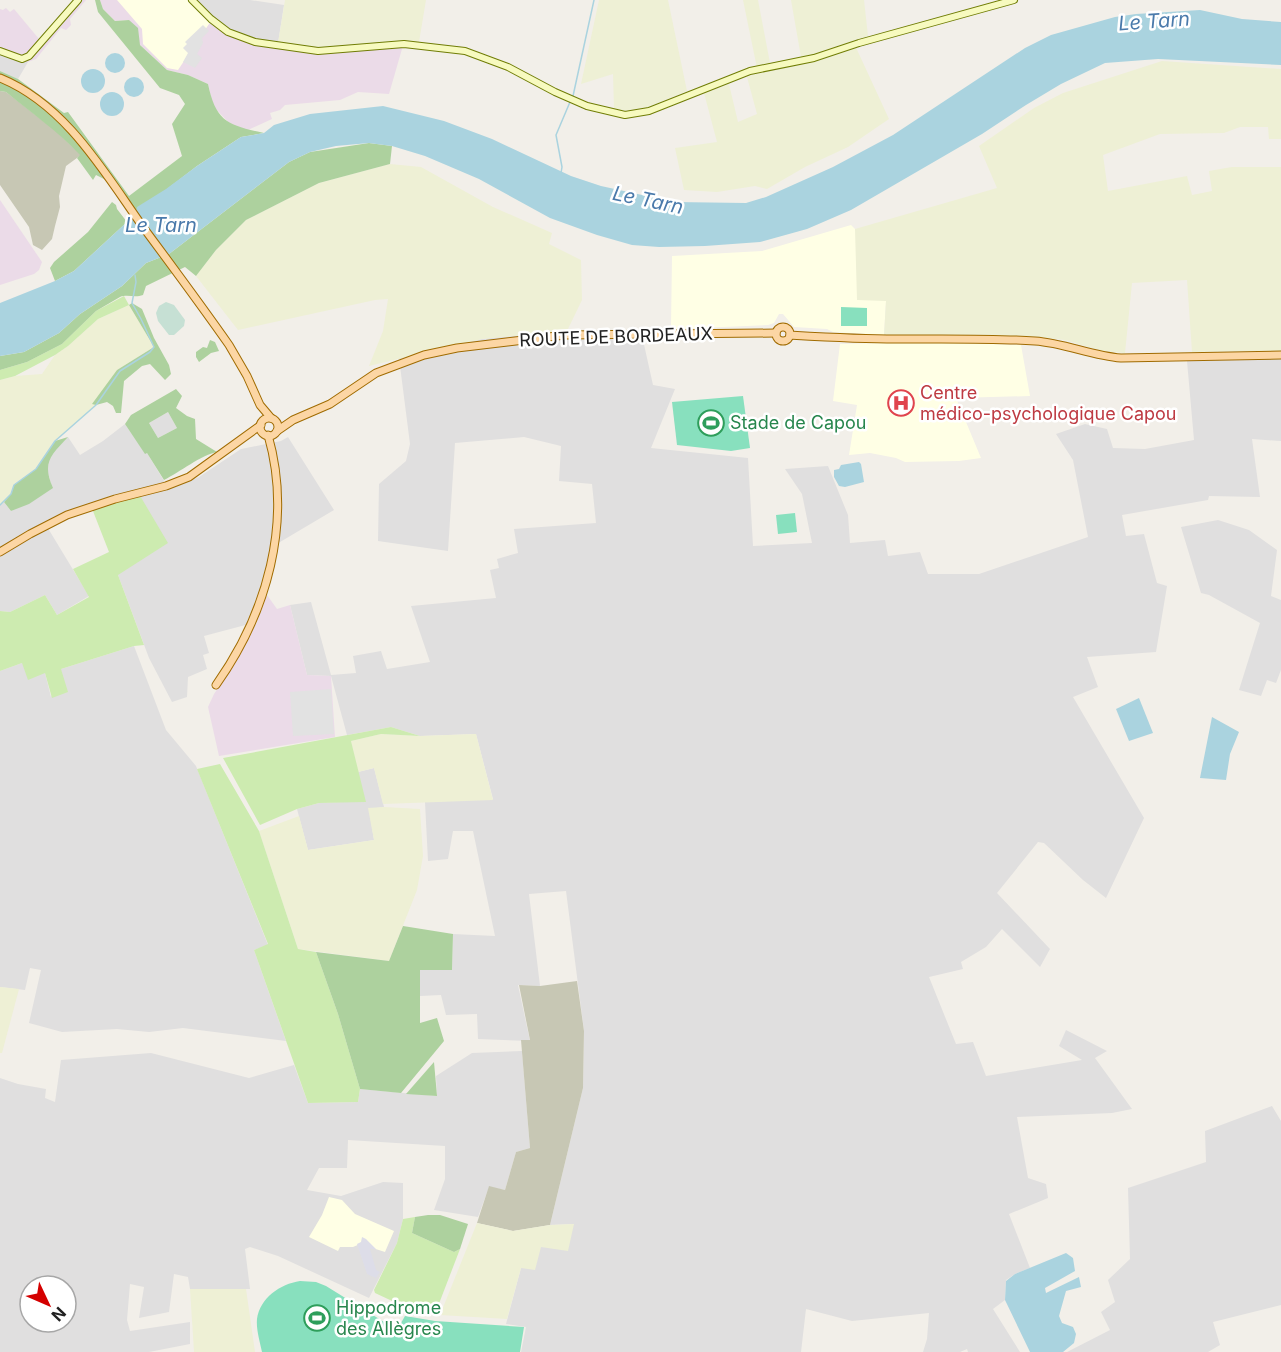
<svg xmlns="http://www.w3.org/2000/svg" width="1281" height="1352" font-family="Inter,sans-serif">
	<rect width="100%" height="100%" fill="#f2efe9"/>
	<!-- residential -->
	<g fill="#e0dfdf" fill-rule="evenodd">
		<polygon points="195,0 250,0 284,5 278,43 246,37 229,30 215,20"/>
		<polygon points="0,54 15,60 28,62 18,79 0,71"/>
		<polygon points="567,331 641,331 653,385 675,389 651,448 748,458 753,546 812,543 802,494 785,469 828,466 848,515 850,543 885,540 888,556 920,552 928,574 979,574 1088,537 1073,460 1056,434 1085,424 1107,429 1113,448 1145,449 1194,440 1187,361 1281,358 1281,441 1252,439 1260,497 1209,496 1208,500 1122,515 1126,536 1144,534 1157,583 1167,586 1156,652 1087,657 1098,687 1073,697 1144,818 1106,898 1083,880 1044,843 1038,842 997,893 1050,949 1040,967 1002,929 986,947 961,962 963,969 929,977 956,1044 973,1042 986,1076 1082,1060 1059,1046 1066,1030 1107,1051 1095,1058 1132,1109 1112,1113 1017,1117 1028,1178 1046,1184 1048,1198 1009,1214 1030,1268 1015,1274 1006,1280 1005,1300 993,1309 1020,1352 968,1352 967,1349 960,1352 923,1352 927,1339 929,1313 852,1321 806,1309 801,1352 521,1352 526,1327 506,1324 521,1268 541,1246 574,1224 550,1225 583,1088 584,1031 566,891 529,894 540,986 518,985 530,1041 478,1039 477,1014 446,1015 441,995 420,996 420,970 452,970 453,934 495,936 473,831 453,831 448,859 428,861 425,802 493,799 476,734 420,736 391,727 347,735 331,676 307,675 290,605 311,602 331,675 356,673 353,656 381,651 387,669 430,662 411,606 496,598 490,570 499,568 497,559 518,553 514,529 596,523 592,484 559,481 561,446 524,437 455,443 448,551 378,541 379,484 406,461 410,444 399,358 482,339"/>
		<polygon points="168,412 177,428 158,438 149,423"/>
		<polygon points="125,424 145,453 147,453 169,489 199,477 241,449 281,441 288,437 334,510 275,545 253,623 204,636 209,653 203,655 207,669 188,677 187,697 172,702 149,658 118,575 138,494 46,525 89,596 57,615 45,595 10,612 0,611 0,505 4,502 11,511 51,484 46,466 53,452 68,437 80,455 103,441"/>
		<polygon points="1218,520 1249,530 1277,550 1271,596 1281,600 1281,670 1276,683 1267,680 1261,696 1239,690 1260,623 1209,595 1201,593 1181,527"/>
		<polygon points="134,646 166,730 196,766 268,945 254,950 286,1041 183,1028 149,1032 117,1029 62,1032 29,1023 41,970 30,968 25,990 0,987 0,671 22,663 45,673 51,697 61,669"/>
		<polygon points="374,768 384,807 369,809 374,840 308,850 297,809 319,803 365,801 358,772"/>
		<path d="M522,1051L530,1148L516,1152L505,1190L489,1187L478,1217L434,1210L445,1179V1146L348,1140L347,1168H319L307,1190L341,1196L383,1182L403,1183V1219L397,1243L369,1298L278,1256L250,1247L245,1249L250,1289H190L188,1277L174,1274L169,1312L139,1318L144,1287L130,1284L127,1320L130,1331L190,1322V1344L149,1352H0V1078L18,1084L46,1089L45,1098L55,1102L61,1060L151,1053L249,1078L294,1065L308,1103L358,1102L360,1089L437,1096L436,1076L472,1053ZM30,1286H66V1322H30Z"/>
		<polygon points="1272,1106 1281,1121 1281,1305 1213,1322 1220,1345 1208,1352 1067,1352 1110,1330 1101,1312 1115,1302 1108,1280 1130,1259 1128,1188 1206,1162 1205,1131"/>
	</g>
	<!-- industrial -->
	<g fill="#ebdbe8">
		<polygon points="75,0 86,0 70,19 71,25 66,30 61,28 36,59 28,62 15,60 0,54 0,9 3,10 6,8 10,12 14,9 39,39"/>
		<polygon points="100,0 195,0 215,20 229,30 246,37 278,43 348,46 369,43 404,42 389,94 358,92 340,100 285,105 280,110 270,113 272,119 248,130 232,126 213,106 208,84 188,75 167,70 140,45 129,20 115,21 103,9"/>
		<polygon points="0,200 42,262 39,270 34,274 0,285"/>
		<polygon points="267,595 277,609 290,605 307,675 331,676 335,737 219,756 208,707 214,694 240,655 257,622"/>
	</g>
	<!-- education -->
	<g fill="#ffffe5">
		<polygon points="117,0 190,0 211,21 178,70 167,68 143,44 142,29"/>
		<polygon points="851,225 855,229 886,301 884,335 833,332 827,329 794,327 783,314 779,314 774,323 768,325 676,329 675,327 671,327 672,256 762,251"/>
		<polygon points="935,342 1021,345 1030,396 956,398 981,458 959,461 905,462 896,458 870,453 849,455 857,405 833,401 840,344"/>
		<polygon points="329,1197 342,1200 355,1214 394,1231 385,1252 360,1244 353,1247 340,1247 338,1251 309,1237 322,1215"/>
	</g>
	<!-- construction -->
	<g fill="#c7c7b4">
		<polygon points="0,91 6,92 56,131 81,155 66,166 59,196 60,207 55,226 52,239 42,250 33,245 29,227 0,185"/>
		<polygon points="577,981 584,1031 583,1088 550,1225 513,1231 477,1223 489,1186 505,1190 516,1152 530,1148 521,1040 530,1040 519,985 540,986"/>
	</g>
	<!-- farmland -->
	<g fill="#eef0d5">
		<polygon points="285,0 426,0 419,42 369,43 326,48 278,43"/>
		<polygon points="599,0 668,0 687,91 641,110 629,111 614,109 613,74 581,84"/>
		<polygon points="743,0 758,0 770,63 801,57 791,0 864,0 868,36 853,41 889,119 848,147 805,167 767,189 755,186 717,192 684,190 675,148 717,142 704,93 729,84 738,122 757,114 747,77 758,73"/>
		<polygon points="1162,61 1281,69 1281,139 1269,139 1268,127 1240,127 1224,133 1160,134 1103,155 1108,191 1187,176 1192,195 1212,191 1209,171 1232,167 1281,167 1281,351 1192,352 1187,280 1132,283 1125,353 1102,351 1065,340 1034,337 884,335 886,301 857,300 855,229 997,188 979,146 1034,108 1063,93"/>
		<polygon points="390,164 421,167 493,207 552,233 549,244 581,260 582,300 567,331 482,339 369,366 383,331 388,299 375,300 238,330 196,276 216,250 246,220 319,183"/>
		<polygon points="129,305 154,347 117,370 96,405 55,441 36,469 15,485 11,494 0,505 0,380 15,376 42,374 55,355 68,346 98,319"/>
		<polygon points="381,734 420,736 476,734 493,800 383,804 374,768 358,772 351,741"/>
		<polygon points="384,807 420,809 423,856 417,890 389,961 298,949 259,831 299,816 308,850 374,840 368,808"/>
		<polygon points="0,987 19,989 2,1053 0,1053"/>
		<polygon points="477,1223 513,1231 550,1225 574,1224 568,1251 541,1247 535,1270 521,1268 507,1319 440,1315"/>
		<polygon points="190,1289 246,1289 255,1352 194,1352"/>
	</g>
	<!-- grass -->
	<g fill="#cdebb0">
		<polygon points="124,296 129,305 98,319 68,346 55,355 15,376 0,380 0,370 27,362 62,344 96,311"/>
		<polygon points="139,494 168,543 118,575 144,645 134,646 61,669 68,692 52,698 45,673 28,680 22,663 0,671 0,611 10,612 45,595 57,615 89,597 73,569 109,552 91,506"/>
		<polygon points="391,727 420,736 381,734 351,741 366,802 319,803 297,809 260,825 223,758"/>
		<polygon points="220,764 259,831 298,949 316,952 338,1014 360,1089 358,1102 308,1103 254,950 268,944 197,769"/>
		<polygon points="415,1217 412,1233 454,1252 460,1249 435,1314 418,1313 375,1293 374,1290 397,1243 403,1219"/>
	</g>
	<!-- forest -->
	<g fill="#add19e" fill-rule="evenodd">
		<path d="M95,0H100L103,9L115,21L129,20L138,28L140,45L167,70L188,75L208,84C216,122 228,125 264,133L241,137L197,166L136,213L110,177L106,180L96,175L93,180L77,158L80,155C58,131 31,113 6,92L0,91V71L18,79L64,113L68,112L129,196L182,156L172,124L185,104L179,95L160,88L98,12Z"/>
		<path d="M369,143L392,146L390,164L319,183L246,220L216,250L196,276L185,267L146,286L143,295C135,298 127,294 120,297L96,311L62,344L27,362L0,370V356L24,352L59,333L80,314L122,286L146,263L169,254L289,162L310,152Z"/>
		<polygon points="112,202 116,205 117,209 127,222 74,271 55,281 50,268 54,262 88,232"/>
		<polygon points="132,303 142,309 154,338 169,365 171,374 165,380 150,364 142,366 124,381 121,413 116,413 113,406 107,402 96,405 92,404 117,370 154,347 129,305"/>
		<polygon points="210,340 215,342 219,351 211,353 199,362 196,357 196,352 203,347 207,348"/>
		<path d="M176,389L182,396L176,408L187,416L195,419L196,439L217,452C201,455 180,472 164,480L147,453L145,454L125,424L131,415ZM168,412L177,428L158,438L149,423Z"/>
		<path d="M68,437C50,456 42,463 53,488L29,504L11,511L4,502L11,494L14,485L36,469L55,441Z"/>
		<polygon points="403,926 453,934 452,970 420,970 420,1023 437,1018 444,1041 401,1093 360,1089 338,1014 316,952 389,961"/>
		<polygon points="434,1062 437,1096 406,1094"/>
		<polygon points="428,1215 440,1215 468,1224 460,1249 454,1252 412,1233 415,1217"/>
	</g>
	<!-- wetland -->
	<polygon fill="#c6e0d4" points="166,302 174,305 185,320 184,326 174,335 169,335 158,321 156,313 159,306"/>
	<!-- pitch -->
	<g fill="#88e0be">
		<polygon points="841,307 867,308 867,326 841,326"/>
		<polygon points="743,396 750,448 731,451 677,445 672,402"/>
		<polygon points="795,513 797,532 778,534 776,515"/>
		<path d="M300,1281L316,1282L326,1286L397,1330L405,1316L435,1321L524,1327L520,1352H262C260,1342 256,1330 257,1319C260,1298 280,1284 300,1281Z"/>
	</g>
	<!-- parking -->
	<g fill="#e2e2e2">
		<polygon points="203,25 209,31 202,38 203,43 197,54 202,58 195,68 183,62 188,53 183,48 187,44 185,42"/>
		<polygon points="331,689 334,734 293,736 290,692"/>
	</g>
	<!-- plaza -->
	<polygon fill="#dddde8" points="362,1237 366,1239 376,1249 370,1249 376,1270 380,1272 376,1278 367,1274 357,1244 361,1242"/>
	<!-- water -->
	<g fill="#aad3df">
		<polygon points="1200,10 1242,19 1281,22 1281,65 1158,59 1105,63 1061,84 1026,105 982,134 851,210 807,229 760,242 705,246 659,247 632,245 597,235 550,218 479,179 425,156 392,146 369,143 336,146 310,152 289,162 169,254 146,263 122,286 80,314 59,333 24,352 0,356 0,303 55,281 74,271 127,222 136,213 137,207 166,189 197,166 241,137 264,133 274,125 310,114 383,106 444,121 492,139 571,176 601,186 674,202 746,203 766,197 833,167 893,135 1025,48 1051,35 1115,17 1136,14"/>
		<circle cx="115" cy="63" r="10"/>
		<circle cx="93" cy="81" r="12"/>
		<circle cx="134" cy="87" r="10"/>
		<circle cx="112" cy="104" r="12"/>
		<polygon points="859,462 861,464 864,482 845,487 839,486 834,477 834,470 839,469 841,465"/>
		<polygon points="1139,698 1153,733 1129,741 1116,709"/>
		<polygon points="1212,717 1239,732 1230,754 1226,780 1200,778"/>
		<polygon points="1066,1253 1073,1258 1075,1271 1045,1288 1046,1293 1079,1277 1081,1287 1066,1291 1059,1316 1062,1323 1073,1327 1076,1334 1074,1343 1063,1352 1030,1352 1005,1300 1006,1281 1015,1274"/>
	</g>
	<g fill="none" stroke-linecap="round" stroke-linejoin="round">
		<!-- stream -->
		<g stroke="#aad3df" stroke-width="1.5">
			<polyline points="573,96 594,0"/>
			<polyline points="561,173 562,167 556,135 570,102"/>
			<polyline points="0,505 11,494 14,485 36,469 55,441 96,405 120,371 150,352 154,347 141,319 132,303 136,282 135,275"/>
		</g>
		<!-- secondary casing -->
		<g stroke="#707d05" stroke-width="8">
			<g id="secondary">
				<polyline points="192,0 211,19 228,32 255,42 318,51 404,44 465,51 508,67 555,92 587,106 625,115 649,111 750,71 814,58 859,43 1014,0"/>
				<polyline points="0,51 22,59 29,56 78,0"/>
			</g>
		</g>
		<!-- primary casing -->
		<g stroke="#a06b00" stroke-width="9">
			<g id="primary">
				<path d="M0,78C66,105 104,172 143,227C172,266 201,305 229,345L247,376L260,405L271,418"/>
				<circle cx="783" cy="334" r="7"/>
				<path d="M790,335C826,337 861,339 896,339C943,339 989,338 1035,341C1065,343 1092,356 1121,358L1281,355"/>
				<circle cx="269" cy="427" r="9"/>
				<polyline points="277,431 293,420 330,404 376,373 424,355 457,348 565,335 776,333"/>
				<polyline points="0,552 30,534 67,515 115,499 166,486 189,477 261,425"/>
				<path d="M216,685C267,613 293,522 268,435"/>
			</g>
		</g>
		<!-- secondary -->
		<use href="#secondary" stroke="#f7fabf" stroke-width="6"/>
		<!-- primary -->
		<use href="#primary" stroke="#fcd6a4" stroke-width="7"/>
	</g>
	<!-- icons -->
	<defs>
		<g id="hospital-ring" transform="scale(1.35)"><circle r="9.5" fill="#fff" stroke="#e0444e" stroke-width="1.5"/><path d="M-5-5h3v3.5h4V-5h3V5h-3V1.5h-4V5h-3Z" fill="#e0444e"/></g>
		<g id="stadium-ring" transform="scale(1.35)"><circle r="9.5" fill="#fff" stroke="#2e9e5b" stroke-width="1.5"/><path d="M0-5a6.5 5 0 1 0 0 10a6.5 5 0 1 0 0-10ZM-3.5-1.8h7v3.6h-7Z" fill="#2e9e5b"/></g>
	</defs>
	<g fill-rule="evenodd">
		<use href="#hospital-ring" x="901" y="403"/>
		<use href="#stadium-ring" x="711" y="423"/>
		<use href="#stadium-ring" x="317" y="1318"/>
	</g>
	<g text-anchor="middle" stroke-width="5" stroke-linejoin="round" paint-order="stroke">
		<!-- street labels -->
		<g font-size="18" fill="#222" stroke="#fff">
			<text transform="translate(616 337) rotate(-2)" y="6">ROUTE DE BORDEAUX</text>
		</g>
		<!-- health labels -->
		<g font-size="18" fill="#be3a42" stroke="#fff" text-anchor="start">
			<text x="920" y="399">Centre<tspan x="920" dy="21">médico-psychologique Capou</tspan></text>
		</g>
		<!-- leisure labels -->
		<g font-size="18" fill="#27864d" stroke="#fff" text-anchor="start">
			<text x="730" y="429">Stade de Capou</text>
			<text x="336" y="1314">Hippodrome<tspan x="336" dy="21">des Allègres</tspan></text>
		</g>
		<!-- water labels -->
		<g font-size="20" font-style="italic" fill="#4a7aab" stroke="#fff">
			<text transform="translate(1154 21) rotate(-4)" y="7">Le Tarn</text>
			<text transform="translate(648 200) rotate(12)" y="7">Le Tarn</text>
			<text x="161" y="232">Le Tarn</text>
		</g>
	</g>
	<!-- north arrow -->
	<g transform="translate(48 1304) rotate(134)"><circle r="28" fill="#ffffff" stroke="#a7a7a7" stroke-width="1.5"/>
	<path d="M0-4.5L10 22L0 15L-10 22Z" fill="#d40000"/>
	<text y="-9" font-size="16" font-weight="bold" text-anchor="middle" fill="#222222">N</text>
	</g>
</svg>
